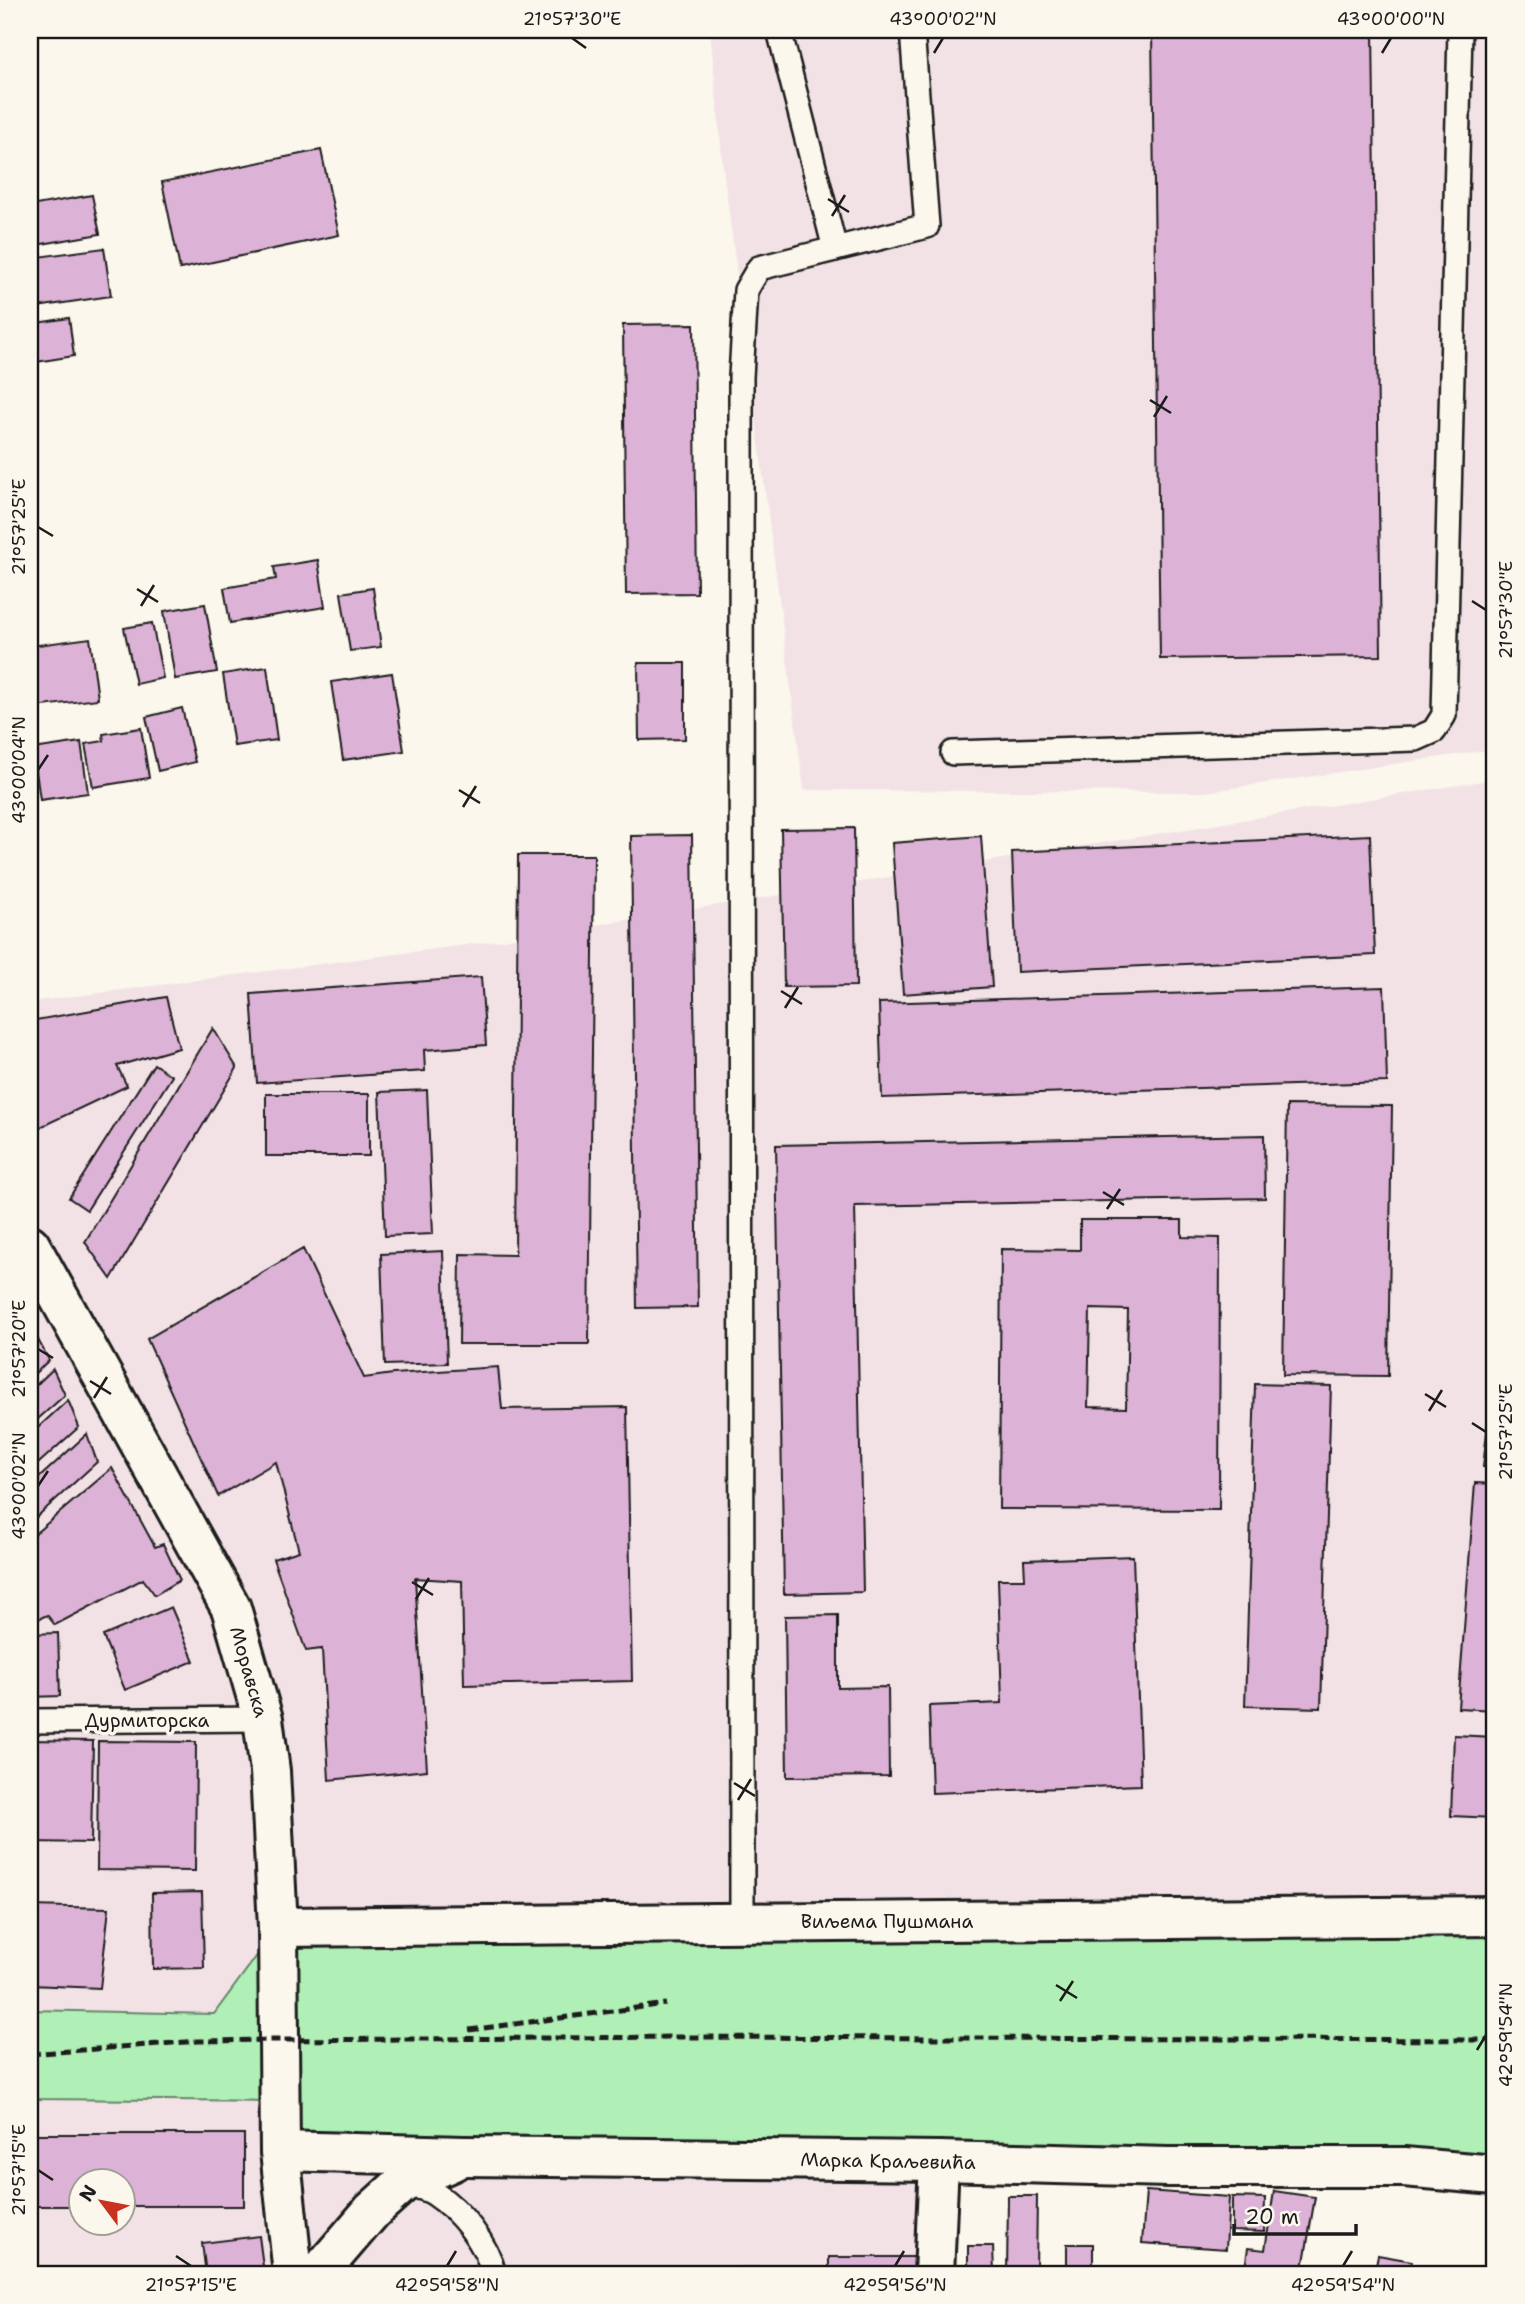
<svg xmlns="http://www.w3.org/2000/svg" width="1525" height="2304" font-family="'Shantell Sans',sans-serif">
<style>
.built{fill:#f2e2e6;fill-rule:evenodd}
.green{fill:#b0efb6;stroke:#668669;stroke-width:2}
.building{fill:#ddb2d7;stroke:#1c1c1c;stroke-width:2;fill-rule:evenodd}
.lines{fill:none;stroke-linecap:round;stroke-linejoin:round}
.service-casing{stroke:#1c1c1c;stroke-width:28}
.minor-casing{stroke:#1c1c1c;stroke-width:44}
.service{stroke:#fbf7ec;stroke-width:23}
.minor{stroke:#fbf7ec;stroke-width:38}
.rail{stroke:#1c1c1c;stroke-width:5;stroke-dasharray:10 5;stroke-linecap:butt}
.ticks{fill:none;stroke:#1c1c1c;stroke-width:2.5}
.labels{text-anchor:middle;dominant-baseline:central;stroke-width:7;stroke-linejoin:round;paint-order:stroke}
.street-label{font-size:19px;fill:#1c1c1c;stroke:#fbf7ec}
.neatline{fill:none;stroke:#1c1c1c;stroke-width:2.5}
.ticks-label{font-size:18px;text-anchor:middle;fill:#1c1c1c}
</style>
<rect width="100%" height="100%" fill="#fbf7ec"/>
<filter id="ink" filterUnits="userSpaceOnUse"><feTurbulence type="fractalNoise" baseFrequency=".0143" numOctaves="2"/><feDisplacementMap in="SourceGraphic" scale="14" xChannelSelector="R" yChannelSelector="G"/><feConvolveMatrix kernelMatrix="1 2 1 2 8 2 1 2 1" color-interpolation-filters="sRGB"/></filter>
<g filter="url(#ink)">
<g class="built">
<path d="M 710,30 L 1495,30 L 1495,749 L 1206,792 L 804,790 L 723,167 Z"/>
<path d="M 1495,779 L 1495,1916 L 278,1927 L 214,2014 L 30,2010 L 30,1002 L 503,940 Z"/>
<path d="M 30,2099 L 286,2101 L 939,2161 L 935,2274 L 30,2274 ZM 80,2182 L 122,2182 L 122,2224 L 80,2224 Z"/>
</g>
<path class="green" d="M 1495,1916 L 1495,2169 L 287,2144 L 286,2101 L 30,2099 L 30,2010 L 214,2014 L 278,1927 Z"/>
<g class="building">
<path d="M 1152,30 L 1373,30 L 1381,656 L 1160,659 Z"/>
<path d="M 321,150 L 339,235 L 180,269 L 162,182 Z"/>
<path d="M 92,195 L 100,234 L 30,246 L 30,206 Z"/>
<path d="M 104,248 L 111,296 L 30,308 L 30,258 Z"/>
<path d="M 69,318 L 74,356 L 30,363 L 30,324 Z"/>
<path d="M 694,324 L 697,593 L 626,594 L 623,325 Z"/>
<path d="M 318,560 L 325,607 L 230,623 L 224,588 L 276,579 L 274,567 Z"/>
<path d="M 373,588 L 381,647 L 350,651 L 341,593 Z"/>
<path d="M 205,604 L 217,672 L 175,679 L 164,611 Z"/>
<path d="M 152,623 L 163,678 L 136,684 L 124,628 Z"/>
<path d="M 90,638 L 98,699 L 36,707 L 30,646 Z"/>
<path d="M 638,663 L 685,663 L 685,739 L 639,740 Z"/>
<path d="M 267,667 L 277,740 L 234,746 L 223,674 Z"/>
<path d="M 392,673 L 404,751 L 343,760 L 331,682 Z"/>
<path d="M 182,708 L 195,762 L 158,771 L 146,717 Z"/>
<path d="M 141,728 L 149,778 L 93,787 L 85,744 L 104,741 L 103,734 Z"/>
<path d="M 81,742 L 88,793 L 40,800 L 33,749 Z"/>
<path d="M 854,828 L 856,986 L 784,987 L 781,829 Z"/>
<path d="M 692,835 L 698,1307 L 637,1308 L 631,836 Z"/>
<path d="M 1370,835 L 1375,955 L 1017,972 L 1012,852 Z"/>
<path d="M 981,836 L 992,987 L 903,994 L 892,843 Z"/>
<path d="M 518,855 L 594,855 L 589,1344 L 459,1344 L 460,1254 L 515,1255 Z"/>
<path d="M 481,977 L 486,1045 L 424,1050 L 425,1071 L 257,1083 L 251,994 Z"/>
<path d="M 1384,987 L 1387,1082 L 882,1098 L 879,1003 Z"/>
<path d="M 166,997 L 179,1048 L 117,1066 L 127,1086 L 30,1132 L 30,1021 Z"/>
<path d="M 213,1028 L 237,1068 L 111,1279 L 85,1242 Z"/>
<path d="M 154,1064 L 172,1076 L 87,1210 L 69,1198 Z"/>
<path d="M 427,1090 L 433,1234 L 385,1236 L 379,1092 Z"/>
<rect x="266" y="1094" width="103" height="62"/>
<path d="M 1287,1105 L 1392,1106 L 1388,1376 L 1283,1375 Z"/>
<path d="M 1264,1135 L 1265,1198 L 855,1206 L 863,1592 L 784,1594 L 776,1145 Z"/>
<path d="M 1080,1220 L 1182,1220 L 1182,1237 L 1220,1238 L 1219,1510 L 999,1509 L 1001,1249 L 1080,1250 ZM 1090,1309 L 1128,1310 L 1126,1408 L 1088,1407 Z"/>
<path d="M 303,1249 L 364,1378 L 393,1374 L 498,1367 L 502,1409 L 627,1407 L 632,1681 L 464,1685 L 462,1581 L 415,1578 L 427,1770 L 329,1780 L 322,1649 L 306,1651 L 273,1559 L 299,1551 L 276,1462 L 218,1496 L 147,1339 Z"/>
<path d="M 443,1251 L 447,1363 L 385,1365 L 381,1254 Z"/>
<path d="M 30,1325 L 49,1360 L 30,1378 Z"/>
<path d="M 1495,1362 L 1495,1469 L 1483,1467 Z"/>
<path d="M 53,1369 L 65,1395 L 30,1426 L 30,1391 Z"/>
<path d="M 1255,1384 L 1331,1386 L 1321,1708 L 1245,1706 Z"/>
<path d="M 68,1400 L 79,1427 L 30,1471 L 30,1435 Z"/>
<path d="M 87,1434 L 97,1462 L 30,1523 L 30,1486 Z"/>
<path d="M 112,1468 L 155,1547 L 163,1544 L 180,1580 L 155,1595 L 143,1579 L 55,1625 L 47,1615 L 30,1623 L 30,1538 Z"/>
<path d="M 1475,1483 L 1495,1484 L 1495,1710 L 1458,1708 Z"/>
<path d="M 1133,1556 L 1141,1785 L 932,1793 L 929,1706 L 1002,1703 L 998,1579 L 1025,1579 L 1024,1560 Z"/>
<path d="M 171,1607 L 194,1661 L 125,1690 L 103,1636 Z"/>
<path d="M 838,1615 L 838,1688 L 888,1687 L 889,1776 L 787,1777 L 785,1616 Z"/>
<path d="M 58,1633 L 60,1696 L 30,1697 L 30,1634 Z"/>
<path d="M 1454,1735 L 1495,1737 L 1495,1818 L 1451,1816 Z"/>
<path d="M 30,1740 L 93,1741 L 91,1843 L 30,1842 Z"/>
<path d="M 98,1741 L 196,1742 L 195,1871 L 97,1870 Z"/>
<path d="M 202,1892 L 204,1968 L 153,1969 L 152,1893 Z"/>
<path d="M 30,1906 L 109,1908 L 100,1988 L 30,1985 Z"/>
<path d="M 30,2134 L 244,2134 L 244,2206 L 122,2206 L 122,2182 L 80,2182 L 80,2206 L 30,2206 Z"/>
<path d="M 1146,2191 L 1229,2197 L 1226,2249 L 1142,2243 Z"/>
<path d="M 1274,2191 L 1315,2197 L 1302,2274 L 1244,2274 L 1248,2248 L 1265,2250 Z"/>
<path d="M 1008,2196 L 1037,2196 L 1036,2274 L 1007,2274 Z"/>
<path d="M 1232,2197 L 1265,2198 L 1264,2232 L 1232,2231 Z"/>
<path d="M 259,2236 L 264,2274 L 206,2274 L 202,2243 Z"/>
<rect x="1067" y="2244" width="26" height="30"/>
<path d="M 968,2246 L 993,2246 L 994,2274 L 968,2274 Z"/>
<path d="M 1378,2255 L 1412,2261 L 1410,2274 L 1374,2274 Z"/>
<rect x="829" y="2257" width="90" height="17"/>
<path d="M 808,2267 L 808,2274 L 574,2274 L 574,2270 Z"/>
</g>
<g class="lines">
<defs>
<g id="service">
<path d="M 779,30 L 835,249"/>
<path d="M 953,753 L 1416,739 L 1434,731 L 1444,715 L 1460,30"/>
<path d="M 30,1721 L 263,1719"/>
<path d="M 742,1922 L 741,377 L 746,290 L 759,268 L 927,226 L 912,30"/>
<path d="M 403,2183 C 413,2186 427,2188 435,2194 C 461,2211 487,2244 494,2274"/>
</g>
<g id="minor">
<path d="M 30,1245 L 231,1608 L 263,1719 L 270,1771 L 278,1927 L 280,2151 L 293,2274"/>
<path d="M 278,1927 L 1495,1916"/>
<path d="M 280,2151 L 464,2156 L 939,2161 L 1168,2167 L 1404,2167 L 1495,2175"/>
<path d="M 318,2274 L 372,2211 L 403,2183 L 453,2161"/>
<path d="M 934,2274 L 939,2161"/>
</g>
</defs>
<use href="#service" class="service-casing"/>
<use href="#minor" class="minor-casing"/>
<use href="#service" class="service"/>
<use href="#minor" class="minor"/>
<g class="rail">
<path d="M 469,2030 L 666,2004"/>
<path d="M 30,2054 L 199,2041 L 279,2040 L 683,2037 L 1495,2040"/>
</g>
</g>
</g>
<path class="ticks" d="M 572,38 L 586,48M 934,53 L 943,38M 1382,53 L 1391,38M 828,199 L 849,212M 832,216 L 845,195M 1150,400 L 1171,413M 1154,417 L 1167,396M 38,527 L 53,536M 137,589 L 158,602M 1472,601 L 1486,610M 141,606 L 154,585M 38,770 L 48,755M 459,790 L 480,803M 463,807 L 476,786M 781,991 L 802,1004M 785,1008 L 798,987M 1103,1192 L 1124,1205M 1107,1209 L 1120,1189M 38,1349 L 53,1358M 90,1381 L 111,1394M 1425,1394 L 1446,1407M 94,1398 L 107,1377M 1429,1411 L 1442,1390M 1472,1423 L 1486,1432M 38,1486 L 48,1471M 412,1582 L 433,1595M 416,1599 L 429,1578M 734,1783 L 755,1796M 738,1800 L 751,1779M 1056,1985 L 1077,1998M 1060,2001 L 1073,1981M 1477,2050 L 1486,2035M 38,2170 L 53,2180M 176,2256 L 191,2266M 447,2266 L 456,2251M 895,2266 L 904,2251M 1343,2266 L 1352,2251"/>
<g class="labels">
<g class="street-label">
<text transform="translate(249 1672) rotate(74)">Моравска</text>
<text x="147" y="1720">Дурмиторска</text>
<text x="887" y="1921">Виљема Пушмана</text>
<text transform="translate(888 2161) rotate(1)">Марка Краљевића</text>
</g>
</g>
<rect width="1525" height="2304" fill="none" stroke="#fbf7ec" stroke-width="77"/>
<g transform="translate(102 2202) rotate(302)"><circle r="33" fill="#fbf7ec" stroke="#a29f99" stroke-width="2"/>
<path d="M0-5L12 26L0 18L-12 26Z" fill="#c8321e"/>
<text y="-10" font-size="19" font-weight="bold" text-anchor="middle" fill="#1c1c1c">N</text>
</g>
<path d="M1234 2224v10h122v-10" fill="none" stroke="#1c1c1c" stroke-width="3.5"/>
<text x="1245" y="2224" font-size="21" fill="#1c1c1c" stroke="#fbf7ec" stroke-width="5" paint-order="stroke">20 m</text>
<rect x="38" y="38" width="1448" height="2228" class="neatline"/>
<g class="ticks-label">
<text x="572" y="25">21°57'30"E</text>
<text x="943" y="25">43°00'02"N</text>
<text x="1391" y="25">43°00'00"N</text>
<text transform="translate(19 527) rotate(-90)" y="6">21°57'25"E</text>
<text transform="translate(1506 610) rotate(-90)" y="6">21°57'30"E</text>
<text transform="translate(19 770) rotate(-90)" y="6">43°00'04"N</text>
<text transform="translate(19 1349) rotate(-90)" y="6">21°57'20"E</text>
<text transform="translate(1506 1432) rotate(-90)" y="6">21°57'25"E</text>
<text transform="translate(19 1486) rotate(-90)" y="6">43°00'02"N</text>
<text transform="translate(1506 2035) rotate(-90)" y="6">42°59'54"N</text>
<text transform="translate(19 2170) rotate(-90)" y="6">21°57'15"E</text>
<text x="191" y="2291">21°57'15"E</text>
<text x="447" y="2291">42°59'58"N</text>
<text x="895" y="2291">42°59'56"N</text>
<text x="1343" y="2291">42°59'54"N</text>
</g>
</svg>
